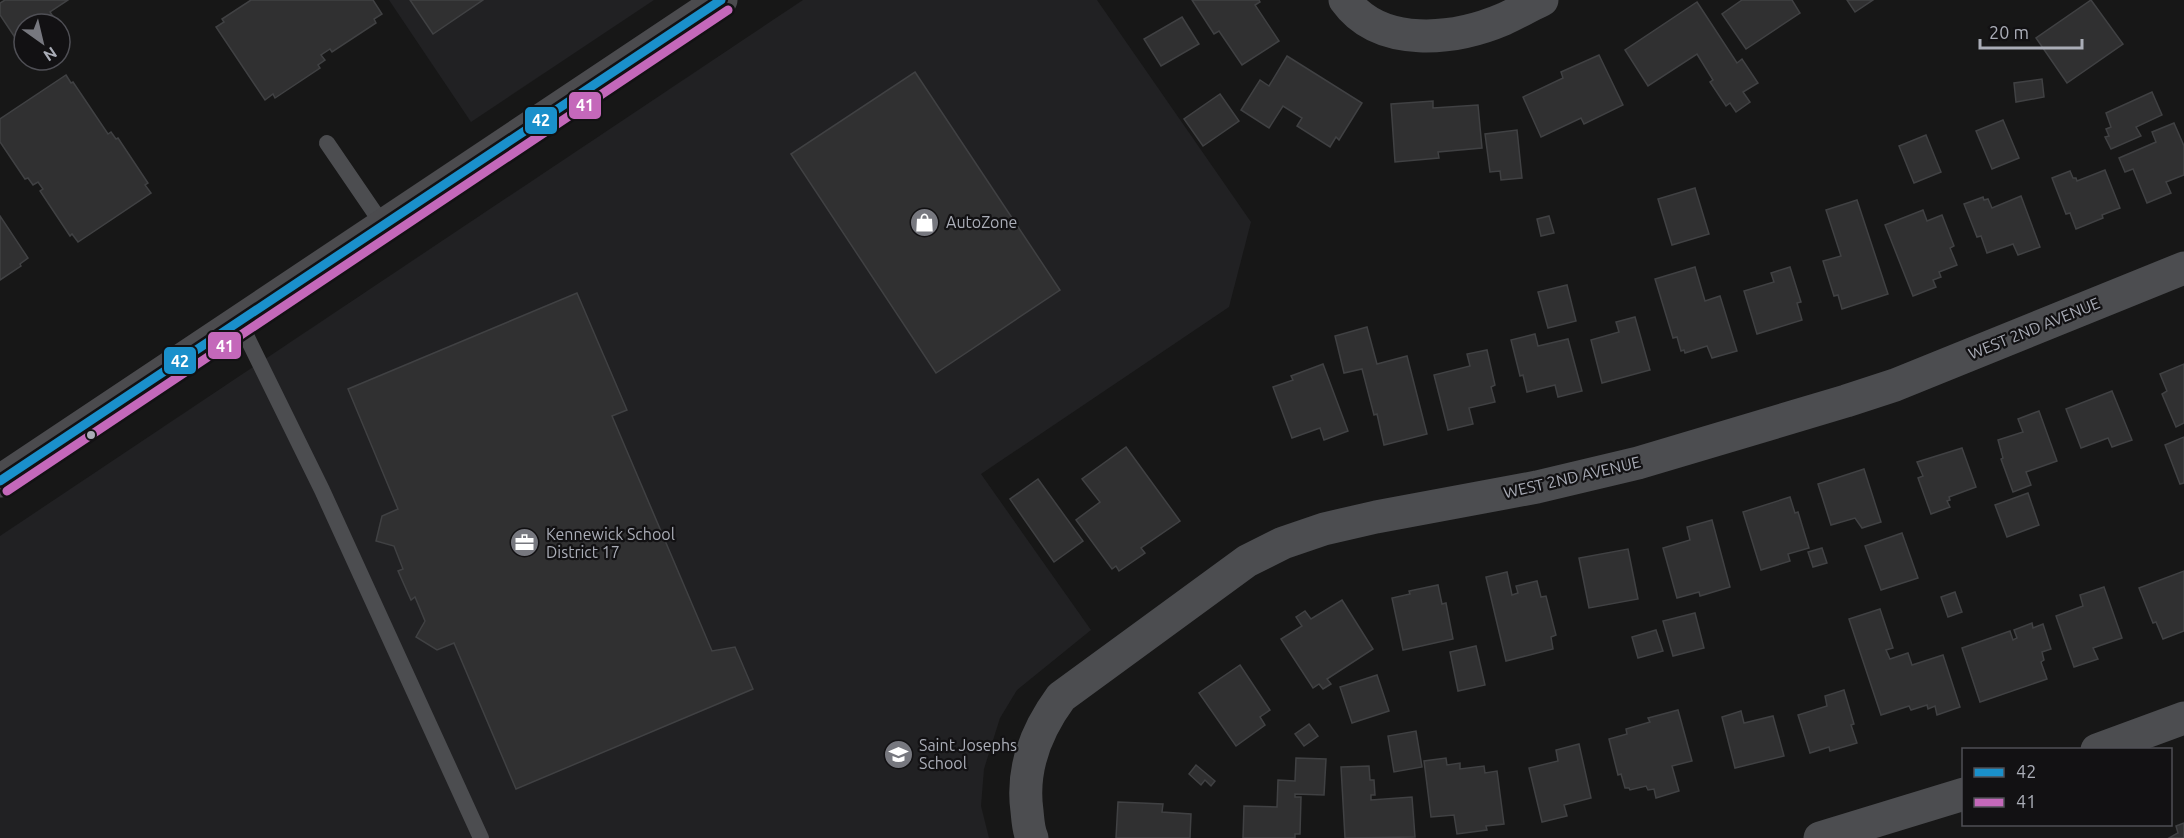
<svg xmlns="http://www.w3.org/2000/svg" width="2184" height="838" font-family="Ubuntu,sans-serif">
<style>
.built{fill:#212123}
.building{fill:#303031;stroke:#404143;stroke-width:1.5}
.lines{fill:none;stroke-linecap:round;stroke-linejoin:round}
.service{stroke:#4c4d50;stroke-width:16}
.minor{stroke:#4c4d50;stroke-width:33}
.secondary{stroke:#4b4b4e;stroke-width:33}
.bus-1-casing{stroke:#121113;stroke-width:14}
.bus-2-casing{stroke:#121113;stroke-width:14}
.bus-1{stroke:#1a90cb;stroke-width:9}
.bus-2{stroke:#c468ba;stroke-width:9}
.bus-dot{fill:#aaadb7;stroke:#121113;stroke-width:2}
.labels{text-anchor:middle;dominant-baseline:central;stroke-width:4.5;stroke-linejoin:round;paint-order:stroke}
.poi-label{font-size:16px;fill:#aaadb7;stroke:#121113;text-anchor:start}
.street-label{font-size:16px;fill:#aaadb7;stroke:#121113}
.line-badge{stroke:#121113;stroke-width:2}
.badge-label{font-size:16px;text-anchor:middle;font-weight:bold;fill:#fff}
</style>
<rect width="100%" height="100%" fill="#171717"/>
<g class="built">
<path d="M 389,0 L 654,0 L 471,122 Z"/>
<path d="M 803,0 L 1097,0 L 1251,222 L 1229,307 L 981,474 L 1091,630 L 1017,690 L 1000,718 L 984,769 L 981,806 L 989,838 L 0,838 L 0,536 Z"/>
</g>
<g class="building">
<path d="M 5,0 L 68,0 L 50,12 L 58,24 L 24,24 L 24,51 L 0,15 L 0,3 Z"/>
<path d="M 251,0 L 373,0 L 382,14 L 374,19 L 376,23 L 332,52 L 330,49 L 321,55 L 325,60 L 318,65 L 320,68 L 275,98 L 273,94 L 265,100 L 216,27 L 224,22 L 222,19 Z"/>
<path d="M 410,0 L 483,0 L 433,34 Z"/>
<path d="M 1192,0 L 1259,0 L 1260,2 L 1255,5 L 1279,41 L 1242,65 L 1219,31 L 1214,34 Z"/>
<path d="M 1742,0 L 1792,0 L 1800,13 L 1746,49 L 1722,14 Z"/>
<path d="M 1847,0 L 1873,0 L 1855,12 Z"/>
<path d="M 2091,0 L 2123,44 L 2067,83 L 2036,38 Z"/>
<path d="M 1697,2 L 1737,63 L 1742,59 L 1758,83 L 1743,92 L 1750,102 L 1736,112 L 1730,103 L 1726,106 L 1710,82 L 1713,80 L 1697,54 L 1648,86 L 1625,50 Z"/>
<path d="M 1182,17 L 1199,44 L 1161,66 L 1144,39 Z"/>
<path d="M 1599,55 L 1623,105 L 1584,124 L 1581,118 L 1541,137 L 1523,97 L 1563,78 L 1561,72 Z"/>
<path d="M 1287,56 L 1362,103 L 1339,140 L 1336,137 L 1330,147 L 1297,126 L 1302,118 L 1283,106 L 1269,128 L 1241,110 L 1260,80 L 1269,86 Z"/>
<path d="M 915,72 L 1060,290 L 936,373 L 791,154 Z"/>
<path d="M 66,75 L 71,83 L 73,82 L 108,134 L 111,132 L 116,139 L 118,138 L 148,183 L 145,185 L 151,193 L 78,242 L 72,234 L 70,236 L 40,191 L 43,189 L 38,182 L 33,185 L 28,178 L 25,179 L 0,142 L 0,119 Z"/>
<path d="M 2042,79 L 2044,97 L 2016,102 L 2014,83 Z"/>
<path d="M 2152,92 L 2162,115 L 2136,127 L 2141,136 L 2111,149 L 2105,137 L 2109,136 L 2106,129 L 2111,127 L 2106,113 Z"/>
<path d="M 1220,94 L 1239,121 L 1203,146 L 1184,119 Z"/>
<path d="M 1433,101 L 1433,108 L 1478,105 L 1482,148 L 1438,152 L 1439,158 L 1395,162 L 1391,104 Z"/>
<path d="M 2003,120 L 2019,158 L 1992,169 L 1976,131 Z"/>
<path d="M 2174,123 L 2184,146 L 2184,175 L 2166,182 L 2171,193 L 2147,203 L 2133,169 L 2125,172 L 2119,158 L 2156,142 L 2152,132 Z"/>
<path d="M 1517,130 L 1522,178 L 1501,180 L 1500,171 L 1490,172 L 1485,134 Z"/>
<path d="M 1926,135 L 1941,172 L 1914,183 L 1899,146 Z"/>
<path d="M 2105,170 L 2120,208 L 2102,215 L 2103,218 L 2076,229 L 2070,213 L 2066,214 L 2052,178 L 2070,171 L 2073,178 L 2076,178 L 2077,181 Z"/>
<path d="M 1695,188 L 1709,234 L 1672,245 L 1658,199 Z"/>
<path d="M 2021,196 L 2040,247 L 2018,255 L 2013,244 L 1987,253 L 1981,236 L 1977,237 L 1964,204 L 1983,197 L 1984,200 L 1988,199 L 1992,208 Z"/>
<path d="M 1857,200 L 1888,294 L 1842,309 L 1838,295 L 1834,296 L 1823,261 L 1841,256 L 1826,210 Z"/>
<path d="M 1923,210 L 1927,221 L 1942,215 L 1954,246 L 1950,248 L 1957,265 L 1939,272 L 1941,277 L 1933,280 L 1936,287 L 1913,296 L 1885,225 Z"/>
<path d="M 0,216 L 28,258 L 20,264 L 21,266 L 0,280 Z"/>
<path d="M 1549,216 L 1554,233 L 1541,236 L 1537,219 Z"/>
<path d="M 1695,267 L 1705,301 L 1720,296 L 1737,351 L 1712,358 L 1707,346 L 1685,353 L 1684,350 L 1681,351 L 1677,337 L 1673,338 L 1655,279 Z"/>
<path d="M 1790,267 L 1801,302 L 1797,303 L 1802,320 L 1757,334 L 1744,291 L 1774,282 L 1771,273 Z"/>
<path d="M 1567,285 L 1576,321 L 1548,328 L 1538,292 Z"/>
<path d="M 577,293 L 627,410 L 612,416 L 712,651 L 735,647 L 753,689 L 516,789 L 454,643 L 437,650 L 416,637 L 425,621 L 415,597 L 411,600 L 398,571 L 403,569 L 394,546 L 376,541 L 382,516 L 398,509 L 348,389 Z"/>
<path d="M 1635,317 L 1650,370 L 1602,383 L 1591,340 L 1619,332 L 1616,322 Z"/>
<path d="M 1367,327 L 1377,364 L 1407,356 L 1427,434 L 1384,445 L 1377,414 L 1374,415 L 1362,369 L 1344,373 L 1335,336 Z"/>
<path d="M 1535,334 L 1538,346 L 1568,339 L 1582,391 L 1558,397 L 1555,385 L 1527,392 L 1523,375 L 1520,376 L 1511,340 Z"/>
<path d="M 1487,350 L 1495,385 L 1491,387 L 1495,402 L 1469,408 L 1473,424 L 1448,430 L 1434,375 L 1470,366 L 1467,354 Z"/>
<path d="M 1323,364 L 1348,431 L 1324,440 L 1320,428 L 1292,438 L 1273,387 L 1293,380 L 1291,376 Z"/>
<path d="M 2184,364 L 2184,423 L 2176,427 L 2162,394 L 2167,391 L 2160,374 Z"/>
<path d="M 2112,391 L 2132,440 L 2112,447 L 2108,438 L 2081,448 L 2066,409 Z"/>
<path d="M 2039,411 L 2057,461 L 2026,472 L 2031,485 L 2013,492 L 2001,459 L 2003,458 L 1998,440 L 2023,432 L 2018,419 Z"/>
<path d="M 2184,437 L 2184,483 L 2180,484 L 2165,445 Z"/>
<path d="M 1126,447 L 1180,521 L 1141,548 L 1145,553 L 1119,571 L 1116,566 L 1112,569 L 1076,520 L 1100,502 L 1082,479 Z"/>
<path d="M 1962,448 L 1976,487 L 1949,497 L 1950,500 L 1947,501 L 1950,507 L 1931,514 L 1918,478 L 1923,476 L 1917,462 Z"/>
<path d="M 1864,469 L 1881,522 L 1862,528 L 1855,518 L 1831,525 L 1818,484 Z"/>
<path d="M 1038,479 L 1083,541 L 1054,562 L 1010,499 Z"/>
<path d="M 2028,493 L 2039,525 L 2007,537 L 1995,505 Z"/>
<path d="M 1790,497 L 1795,513 L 1798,512 L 1809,548 L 1788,554 L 1790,561 L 1761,570 L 1743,512 Z"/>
<path d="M 1712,520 L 1730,587 L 1700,596 L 1699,592 L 1677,598 L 1663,548 L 1690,540 L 1687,527 Z"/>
<path d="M 1902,533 L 1918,578 L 1881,590 L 1865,546 Z"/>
<path d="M 1822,548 L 1827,563 L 1813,567 L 1808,552 Z"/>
<path d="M 1628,549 L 1638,599 L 1589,608 L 1579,558 Z"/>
<path d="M 2184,571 L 2184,631 L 2163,639 L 2156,622 L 2153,623 L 2139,588 Z"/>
<path d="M 1507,572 L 1512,595 L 1518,593 L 1516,586 L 1537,581 L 1541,597 L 1546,596 L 1556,635 L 1551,637 L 1553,649 L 1506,661 L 1486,577 Z"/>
<path d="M 1438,585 L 1442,604 L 1446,603 L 1453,639 L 1403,650 L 1392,598 L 1410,594 L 1409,591 Z"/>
<path d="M 2104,587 L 2122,638 L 2093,648 L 2098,659 L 2074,667 L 2056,616 L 2083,606 L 2080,595 Z"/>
<path d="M 1955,592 L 1962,612 L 1948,617 L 1941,597 Z"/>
<path d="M 1342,600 L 1373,649 L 1327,679 L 1331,684 L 1323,689 L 1319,684 L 1313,688 L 1281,639 L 1302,626 L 1296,617 L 1305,611 L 1311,619 Z"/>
<path d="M 1880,609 L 1893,648 L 1886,650 L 1890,659 L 1908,653 L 1912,665 L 1943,655 L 1960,707 L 1937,715 L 1935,706 L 1928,709 L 1927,705 L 1911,710 L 1909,706 L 1881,715 L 1849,619 Z"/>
<path d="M 1695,613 L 1704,648 L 1673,656 L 1663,621 Z"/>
<path d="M 2032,623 L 2033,628 L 2043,624 L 2051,649 L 2042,652 L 2044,660 L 2041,662 L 2047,679 L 1980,702 L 1962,648 L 2010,631 L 2013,640 L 2017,638 L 2014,630 Z"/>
<path d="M 1656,630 L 1663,651 L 1638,658 L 1632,637 Z"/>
<path d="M 1476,646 L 1485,685 L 1458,691 L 1450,652 Z"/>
<path d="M 1240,665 L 1270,710 L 1260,717 L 1265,725 L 1236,746 L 1199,693 Z"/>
<path d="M 1377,675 L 1389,711 L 1352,723 L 1340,687 Z"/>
<path d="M 1844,690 L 1854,724 L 1851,725 L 1857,743 L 1830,751 L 1829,747 L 1810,753 L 1798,715 L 1827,706 L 1825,696 Z"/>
<path d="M 1678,710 L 1692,761 L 1672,766 L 1679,791 L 1656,798 L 1654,789 L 1648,790 L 1646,786 L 1630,790 L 1629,788 L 1625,788 L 1621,774 L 1618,775 L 1609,739 L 1627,734 L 1626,729 L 1650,722 L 1648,718 Z"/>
<path d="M 1741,711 L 1744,723 L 1773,716 L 1784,756 L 1735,768 L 1722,717 Z"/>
<path d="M 1309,724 L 1318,736 L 1304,746 L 1295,734 Z"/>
<path d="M 1416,731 L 1422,767 L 1394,772 L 1388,736 Z"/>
<path d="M 1579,744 L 1591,798 L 1564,805 L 1567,816 L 1542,822 L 1529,768 L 1558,761 L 1556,750 Z"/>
<path d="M 1296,758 L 1326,759 L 1324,795 L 1295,794 L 1295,797 L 1301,797 L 1300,834 L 1295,834 L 1295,838 L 1243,838 L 1244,806 L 1277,807 L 1278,780 L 1295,781 Z"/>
<path d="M 1446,758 L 1447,765 L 1460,763 L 1460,769 L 1484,766 L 1485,773 L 1497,771 L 1504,824 L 1486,826 L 1487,830 L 1457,834 L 1454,815 L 1431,817 L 1424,761 Z"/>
<path d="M 1196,765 L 1215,781 L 1211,786 L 1205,780 L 1201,785 L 1189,774 Z"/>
<path d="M 1369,766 L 1370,780 L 1374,780 L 1375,795 L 1371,795 L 1371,800 L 1412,797 L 1415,837 L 1345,838 L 1341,767 Z"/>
<path d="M 1118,802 L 1163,804 L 1162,812 L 1191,814 L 1190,838 L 1116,838 Z"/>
<path d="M 2184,823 L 2184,838 L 2169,838 L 2178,833 L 2176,826 Z"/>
</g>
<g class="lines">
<g class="service">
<path d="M 327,143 L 383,225"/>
<path d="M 239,321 L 322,490 L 481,838"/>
</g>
<g class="minor">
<path d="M 1345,0 C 1380,49 1455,40 1504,19 C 1517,13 1529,6 1542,0"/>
<path d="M 2097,750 L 2184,718"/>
<path d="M 1032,838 C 1028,829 1028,820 1027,811 C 1021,768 1036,731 1061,697 L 1247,561 L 1283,543 L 1324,529 L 1376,517 L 1537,487 L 1638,463 L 1846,401 L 1895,385 L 2184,268"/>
<path d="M 1820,838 L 1964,794"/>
</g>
<path class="secondary" d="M 0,481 L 721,0"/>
<defs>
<path id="bus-1" d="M 0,481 L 721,0"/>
<path id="bus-2" d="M 7,491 L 728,10"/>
</defs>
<use href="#bus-1" class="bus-1-casing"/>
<use href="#bus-2" class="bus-2-casing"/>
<use href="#bus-1" class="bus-1"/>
<use href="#bus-2" class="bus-2"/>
</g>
<defs>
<symbol id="shop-disc" viewBox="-11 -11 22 22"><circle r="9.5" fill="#77787f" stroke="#121113"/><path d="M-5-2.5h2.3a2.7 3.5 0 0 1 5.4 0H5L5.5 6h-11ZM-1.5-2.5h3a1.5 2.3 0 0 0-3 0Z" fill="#fff"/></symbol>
<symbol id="office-disc" viewBox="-11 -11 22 22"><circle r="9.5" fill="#77787f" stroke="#121113"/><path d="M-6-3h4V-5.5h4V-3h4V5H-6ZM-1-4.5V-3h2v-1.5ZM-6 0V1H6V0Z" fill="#fff"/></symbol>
<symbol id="school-disc" viewBox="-11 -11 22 22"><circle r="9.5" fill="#77787f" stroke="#121113"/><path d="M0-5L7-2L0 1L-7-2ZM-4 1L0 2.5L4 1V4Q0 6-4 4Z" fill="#fff"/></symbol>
</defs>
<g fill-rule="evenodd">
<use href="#shop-disc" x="908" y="206" width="33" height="33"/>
<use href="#office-disc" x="508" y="526" width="33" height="33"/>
<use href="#school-disc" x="882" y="738" width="33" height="33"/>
</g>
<circle class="bus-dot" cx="91" cy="435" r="5"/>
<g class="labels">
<g class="poi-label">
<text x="946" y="222">AutoZone</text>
<text x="546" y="534">Kennewick School<tspan x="546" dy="18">District 17</tspan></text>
<text x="919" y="745">Saint Josephs<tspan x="919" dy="18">School</tspan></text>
</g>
<g class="street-label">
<text transform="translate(2034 328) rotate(-22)">WEST 2ND AVENUE</text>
<text transform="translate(1572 477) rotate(-13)">WEST 2ND AVENUE</text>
</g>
</g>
<g class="line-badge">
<rect x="568" y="91" width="34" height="29" rx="6" fill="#c468ba"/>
<rect x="524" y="106" width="34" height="29" rx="6" fill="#1a90cb"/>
<rect x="207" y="331" width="35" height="29" rx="6" fill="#c468ba"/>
<rect x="163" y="346" width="34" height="29" rx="6" fill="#1a90cb"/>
</g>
<g class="badge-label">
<text x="585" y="111">41</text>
<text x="541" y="126">42</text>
<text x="225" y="352">41</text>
<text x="180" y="367">42</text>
</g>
<rect x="1962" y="748" width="210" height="78" fill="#121113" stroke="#4f4f55" stroke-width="1.5"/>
<rect x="1974" y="768" width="30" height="9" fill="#1a90cb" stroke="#4f4f55" stroke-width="1.5"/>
<text x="2016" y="778" font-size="18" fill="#aaadb7">42</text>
<rect x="1974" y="798" width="30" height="9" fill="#c468ba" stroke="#4f4f55" stroke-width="1.5"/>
<text x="2016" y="808" font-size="18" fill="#aaadb7">41</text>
<g transform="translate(42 42) rotate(146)"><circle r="28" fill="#121113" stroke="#4f4f55" stroke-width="1.5"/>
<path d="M0-4.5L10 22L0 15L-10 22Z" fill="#77787f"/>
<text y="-9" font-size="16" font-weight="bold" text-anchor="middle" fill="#aaadb7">N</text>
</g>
<path d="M1980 39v9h102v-9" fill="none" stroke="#aaadb7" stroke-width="3"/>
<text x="1989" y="39" font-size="18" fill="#aaadb7" stroke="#121113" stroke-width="4.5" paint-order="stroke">20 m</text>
</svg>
